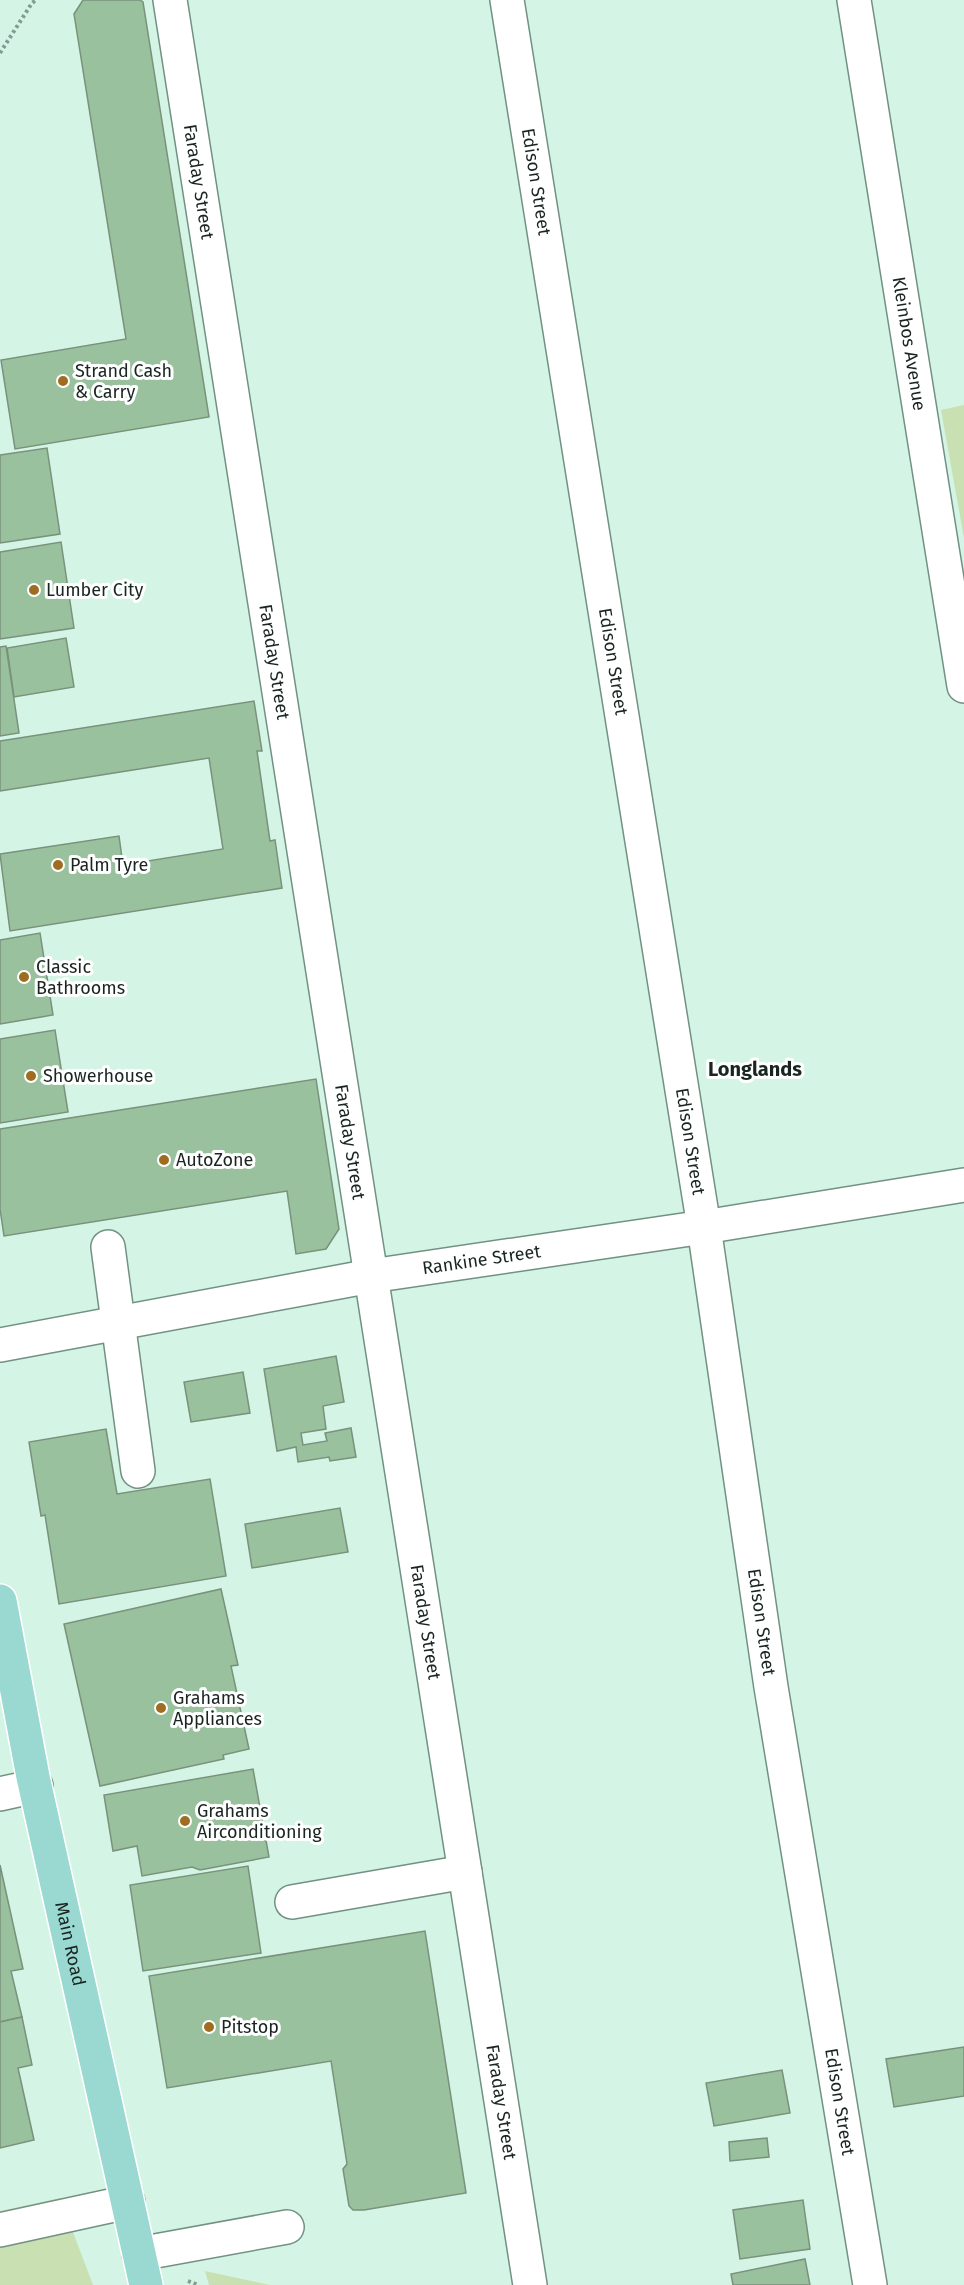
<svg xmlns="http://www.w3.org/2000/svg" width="964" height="2285" font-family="'Fira Sans',sans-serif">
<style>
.green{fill:#c9e0b2}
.building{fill:#99c19d;stroke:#7a917c;stroke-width:1.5}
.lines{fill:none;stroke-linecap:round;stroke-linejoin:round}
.minor-casing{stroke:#729183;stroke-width:36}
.major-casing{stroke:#fff;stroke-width:36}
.path{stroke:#839b91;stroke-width:4;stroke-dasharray:3 3;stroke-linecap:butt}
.minor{stroke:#fff;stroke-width:33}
.major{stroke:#9ad9d1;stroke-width:33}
.poi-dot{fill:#9f6d22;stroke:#fff;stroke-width:2}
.labels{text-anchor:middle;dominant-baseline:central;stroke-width:6;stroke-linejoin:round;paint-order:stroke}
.street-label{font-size:18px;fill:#192520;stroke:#fff}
.poi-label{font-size:18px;fill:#192520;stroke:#fff;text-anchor:start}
.neighbourhood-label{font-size:20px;font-weight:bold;fill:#192520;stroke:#fff}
</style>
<rect width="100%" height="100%" fill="#d4f5e6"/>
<g class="green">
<path d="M 964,405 L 964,538 L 941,410 Z"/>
<path d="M 60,2198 L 93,2285 L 0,2285 L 0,2211 Z"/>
<path d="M 205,2271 L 270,2285 L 209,2285 Z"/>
</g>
<g class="building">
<path d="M 83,0 L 140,0 L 143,2 L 209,417 L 15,449 L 1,360 L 126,339 L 74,14 Z"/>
<path d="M 47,448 L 60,534 L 0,543 L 0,455 Z"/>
<path d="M 61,542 L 74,628 L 0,639 L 0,552 Z"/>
<path d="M 66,638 L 74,687 L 14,697 L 7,648 Z"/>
<path d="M 6,646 L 19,733 L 0,736 L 0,647 Z"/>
<path d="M 254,701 L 262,751 L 257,751 L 270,841 L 275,840 L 282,888 L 10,931 L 0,854 L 119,836 L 123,865 L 223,849 L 209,758 L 0,791 L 0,741 Z"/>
<path d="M 40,933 L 53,1015 L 0,1024 L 0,940 Z"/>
<path d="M 55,1030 L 68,1112 L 0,1123 L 0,1039 Z"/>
<path d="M 316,1079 L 339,1229 L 326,1249 L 296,1254 L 287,1191 L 4,1236 L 0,1209 L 0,1129 Z"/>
<path d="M 336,1356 L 344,1402 L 323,1406 L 326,1429 L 301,1433 L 303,1445 L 327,1441 L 325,1433 L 351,1428 L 356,1457 L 330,1461 L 329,1457 L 298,1462 L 296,1447 L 277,1451 L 264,1369 Z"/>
<path d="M 243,1372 L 250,1413 L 191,1422 L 184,1382 Z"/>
<path d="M 106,1429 L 117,1494 L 210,1479 L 226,1576 L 59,1604 L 45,1515 L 41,1516 L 29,1442 Z"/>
<path d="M 340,1508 L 348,1552 L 252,1568 L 245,1524 Z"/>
<path d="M 221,1589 L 238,1665 L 231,1666 L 249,1749 L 223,1755 L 224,1759 L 100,1786 L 64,1624 Z"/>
<path d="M 253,1769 L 269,1857 L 200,1870 L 192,1867 L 142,1876 L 137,1846 L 113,1851 L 104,1795 Z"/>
<path d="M 0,1865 L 23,1969 L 11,1971 L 22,2017 L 0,2022 Z"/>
<path d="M 248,1866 L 261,1953 L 143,1971 L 130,1885 Z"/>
<path d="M 425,1931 L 466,2193 L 364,2210 L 353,2210 L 349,2206 L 343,2169 L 347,2164 L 331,2061 L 167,2088 L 149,1976 Z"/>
<path d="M 22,2017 L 32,2065 L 18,2068 L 34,2140 L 0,2148 L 0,2022 Z"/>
<path d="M 964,2047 L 964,2096 L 894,2107 L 886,2059 Z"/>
<path d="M 782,2070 L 790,2113 L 714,2126 L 706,2083 Z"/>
<path d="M 767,2138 L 769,2157 L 730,2161 L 729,2142 Z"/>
<path d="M 803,2200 L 810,2249 L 740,2259 L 733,2210 Z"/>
<path d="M 805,2259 L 810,2285 L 733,2285 L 731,2274 Z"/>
</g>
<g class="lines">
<defs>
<g id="minor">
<path id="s1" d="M 170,0 L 530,2285"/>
<path id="s2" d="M 507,0 L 704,1227 L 771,1687 L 870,2285"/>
<path id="s3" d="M 854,0 L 964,686"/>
<path d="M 108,1247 L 138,1471"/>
<path id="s4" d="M 0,1345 L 371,1276 L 704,1227 L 964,1185"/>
<path d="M 0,1794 L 36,1786"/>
<path d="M 292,1902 L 465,1872"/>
<path d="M 0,2230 L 128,2202"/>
<path d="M 139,2254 L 287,2227"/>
</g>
<g id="major">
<path id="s5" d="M 0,1601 L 33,1777 L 146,2285"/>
</g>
</defs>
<use href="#minor" class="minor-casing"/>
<use href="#major" class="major-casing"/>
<g class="path">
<path d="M 0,53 L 32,3 L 36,0"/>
<path d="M 188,2281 L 198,2285"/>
</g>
<use href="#minor" class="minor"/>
<use href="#major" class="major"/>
</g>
<g class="poi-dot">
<circle cx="63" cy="381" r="6"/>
<circle cx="34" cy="590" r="6"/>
<circle cx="58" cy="865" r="6"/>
<circle cx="24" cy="977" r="6"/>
<circle cx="31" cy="1076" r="6"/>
<circle cx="164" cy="1160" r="6"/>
<circle cx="161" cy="1708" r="6"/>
<circle cx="185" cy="1821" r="6"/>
<circle cx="209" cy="2027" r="6"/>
</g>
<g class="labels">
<g class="street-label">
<text stroke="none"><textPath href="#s1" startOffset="184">Faraday Street</textPath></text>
<text stroke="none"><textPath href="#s2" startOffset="184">Edison Street</textPath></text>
<text stroke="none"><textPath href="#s3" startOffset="348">Kleinbos Avenue</textPath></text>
<text stroke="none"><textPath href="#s1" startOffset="670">Faraday Street</textPath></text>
<text stroke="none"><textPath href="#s2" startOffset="670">Edison Street</textPath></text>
<text stroke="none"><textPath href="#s1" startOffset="1156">Faraday Street</textPath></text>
<text stroke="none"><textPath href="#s2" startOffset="1156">Edison Street</textPath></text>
<text stroke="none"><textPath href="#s4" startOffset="489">Rankine Street</textPath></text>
<text stroke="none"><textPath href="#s1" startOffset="1642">Faraday Street</textPath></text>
<text stroke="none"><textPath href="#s2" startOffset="1642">Edison Street</textPath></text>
<text stroke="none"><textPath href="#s5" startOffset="350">Main Road</textPath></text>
<text stroke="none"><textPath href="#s1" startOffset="2128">Faraday Street</textPath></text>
<text stroke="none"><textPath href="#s2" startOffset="2128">Edison Street</textPath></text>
</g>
<g class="poi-label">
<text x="75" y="371">Strand Cash<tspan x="75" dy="21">&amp; Carry</tspan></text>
<text x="46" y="590">Lumber City</text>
<text x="70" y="865">Palm Tyre</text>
<text x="36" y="967">Classic<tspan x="36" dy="21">Bathrooms</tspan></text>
<text x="43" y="1076">Showerhouse</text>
<text x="176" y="1160">AutoZone</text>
<text x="173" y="1698">Grahams<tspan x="173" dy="21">Appliances</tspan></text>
<text x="197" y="1811">Grahams<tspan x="197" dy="21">Airconditioning</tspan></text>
<text x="221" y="2027">Pitstop</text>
</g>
<g class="neighbourhood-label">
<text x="755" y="1069">Longlands</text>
</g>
</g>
</svg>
